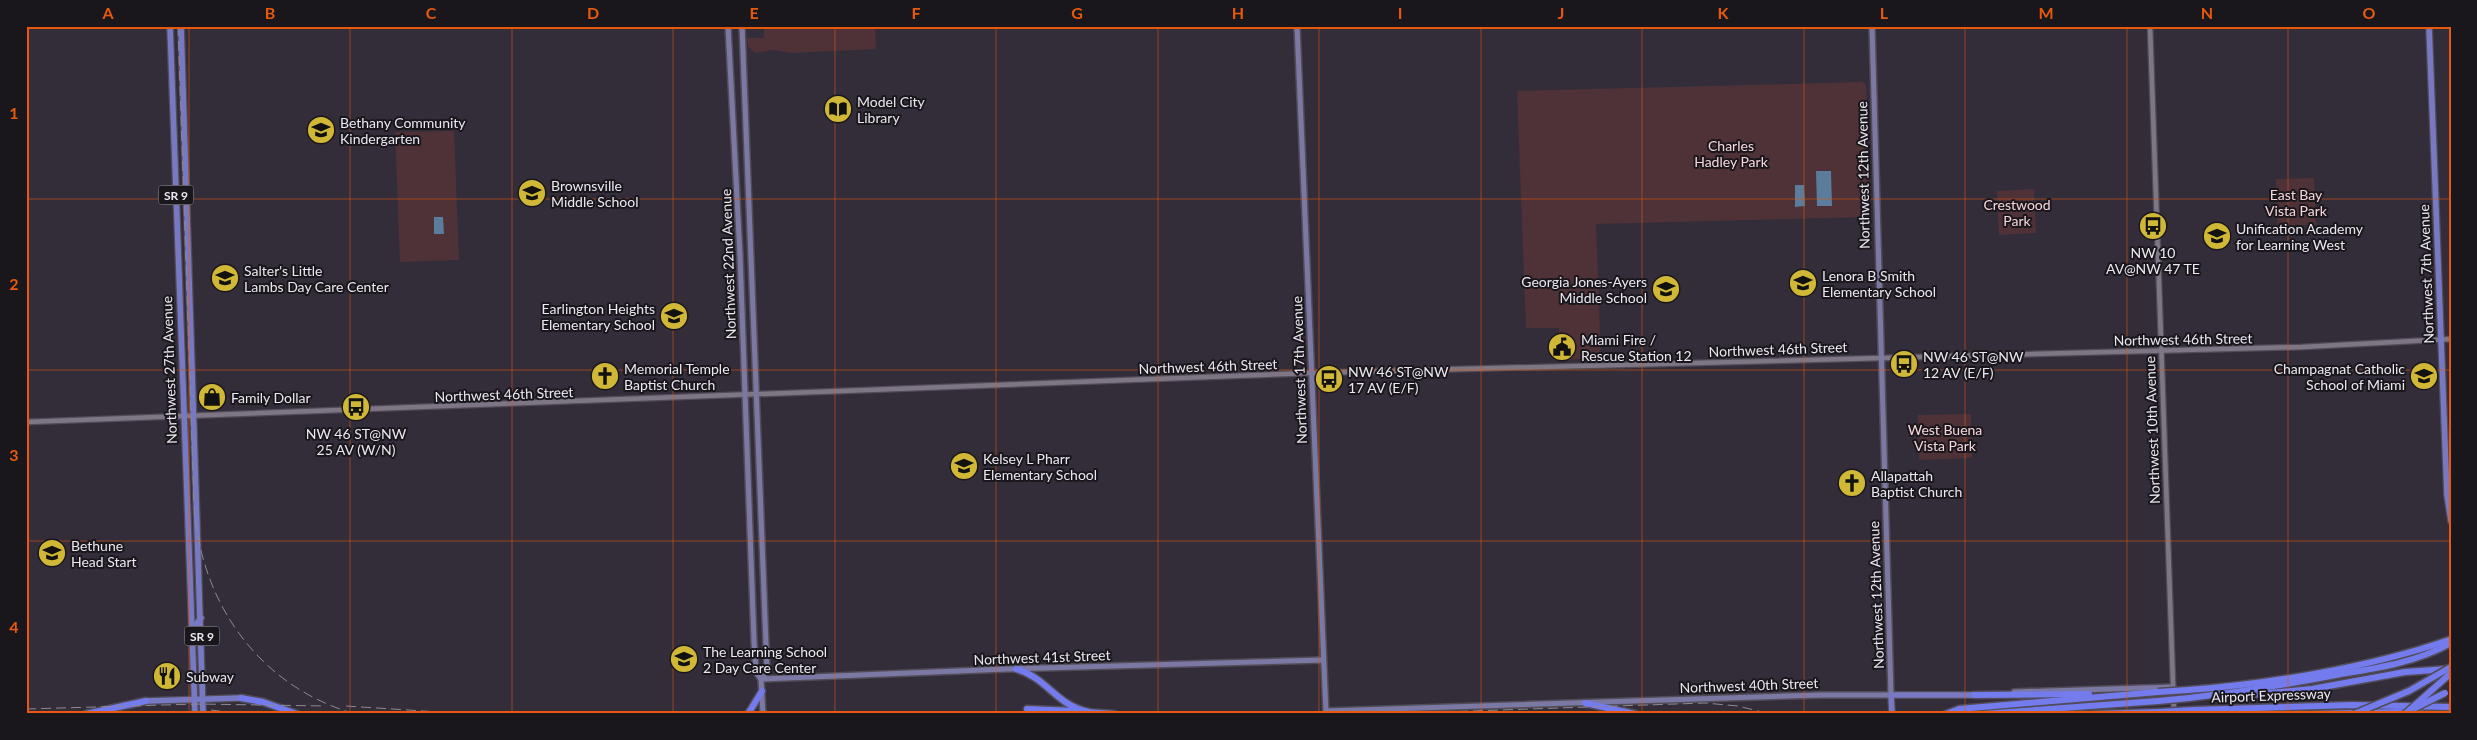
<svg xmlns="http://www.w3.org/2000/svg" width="2477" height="740" font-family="Lato,sans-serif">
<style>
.green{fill:#4e3237}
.water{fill:#5b7c9b}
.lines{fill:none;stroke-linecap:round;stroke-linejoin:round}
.tertiary-casing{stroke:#514c57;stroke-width:7}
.secondary-casing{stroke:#514c57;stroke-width:8}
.primary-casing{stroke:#514c57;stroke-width:8}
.motorway-casing{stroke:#514c57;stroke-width:9}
.tertiary{stroke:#7e7685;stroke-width:4.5}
.secondary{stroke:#7b78a4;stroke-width:5}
.primary{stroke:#7879c3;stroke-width:5.5}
.motorway{stroke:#747bed;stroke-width:6}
.rail{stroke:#8e8894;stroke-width:1;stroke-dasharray:10 5;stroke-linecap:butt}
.motorway-bridge-casing{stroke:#514c57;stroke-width:9;stroke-linecap:butt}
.motorway-bridge{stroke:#747bed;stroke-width:6}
.grid{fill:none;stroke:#e8590c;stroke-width:1;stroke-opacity:0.55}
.labels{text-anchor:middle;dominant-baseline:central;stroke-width:4;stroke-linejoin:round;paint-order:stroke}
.shield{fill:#1a171c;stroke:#aca9b0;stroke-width:1}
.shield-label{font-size:12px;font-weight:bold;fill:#ebe7f0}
.poi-label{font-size:14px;fill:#ebe7f0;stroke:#1a171c;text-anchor:start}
.park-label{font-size:14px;fill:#f6d6db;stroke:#1a171c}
.street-label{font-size:14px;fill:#ebe7f0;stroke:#1a171c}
.neatline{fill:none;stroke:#e8590c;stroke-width:2}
.grid-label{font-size:16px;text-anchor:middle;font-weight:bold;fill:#e8590c}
</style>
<rect width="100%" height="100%" fill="#332d3a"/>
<g class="green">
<path d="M 769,26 L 875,26 L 876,47 L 875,49 L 792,53 L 773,50 L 755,53 L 748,46 L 747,38 L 764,38 L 764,28 Z"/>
<path d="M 1862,82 L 1866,85 L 1870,217 L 1596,224 L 1601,358 L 1560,360 L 1559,328 L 1526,328 L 1517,91 Z"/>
<path d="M 454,131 L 459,260 L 400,262 L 395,132 Z"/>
<path d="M 2314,178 L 2316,225 L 2277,226 L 2276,179 Z"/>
<path d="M 2034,189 L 2036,233 L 1999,235 L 1997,191 Z"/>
<path d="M 1971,414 L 1972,458 L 1919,460 L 1918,415 Z"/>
</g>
<g class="water">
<path d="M 1816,171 L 1831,171 L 1832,206 L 1817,206 Z"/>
<path d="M 1795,185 L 1804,185 L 1805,206 L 1795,207 Z"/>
<path d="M 434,217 L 443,217 L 444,234 L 434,234 Z"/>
</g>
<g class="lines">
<defs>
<g id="tertiary">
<path d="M 2150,26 L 2174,712"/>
<path d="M 26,422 L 1310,373 L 2302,347 L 2451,339"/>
</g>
<g id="secondary">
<path d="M 728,26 L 740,255 L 754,641 L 756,672 L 761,679"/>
<path d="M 742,26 L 767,670 L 761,679 L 763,714"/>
<path d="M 1297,26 L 1326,713"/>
<path d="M 761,679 L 1007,669 L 1323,660"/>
<path d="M 2014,692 L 2173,687"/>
<path d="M 1326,711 L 1820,695 L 1891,695 L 1872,26"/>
</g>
<g id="primary">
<path d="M 170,26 L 195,714"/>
<path d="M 181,26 L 203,714"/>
<path d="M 2429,26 L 2447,495 L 2451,521"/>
<path d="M 201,645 L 192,629 L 201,618"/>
<path d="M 146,701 L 241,698"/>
<path d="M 1892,714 L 1891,695 L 1974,695"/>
</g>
<g id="motorway">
<path d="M 1016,669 C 1048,678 1055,705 1089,712"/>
<path d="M 2188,690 C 2270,684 2371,667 2449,640"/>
<path d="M 1974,695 L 2089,694"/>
<path d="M 2228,697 L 2312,689 L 2405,672 L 2448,669"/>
<path d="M 241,698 L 263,702 L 297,714"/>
<path d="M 2189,698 C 2240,692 2290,684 2341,674 C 2378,668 2417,662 2451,643"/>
<path d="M 1585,703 L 1635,714"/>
<path d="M 1027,709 L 1075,711"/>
<path d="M 2193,710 L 2353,705 L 2451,707"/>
<path d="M 1085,712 L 1114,714"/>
<path d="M 86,714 L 146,701"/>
<path d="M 748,714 L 762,691"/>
<path d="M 1946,714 L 1959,709 L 2158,692"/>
<path d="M 1983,714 L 2158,701"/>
<path d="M 2093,714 L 2159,712"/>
<path d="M 2314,714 L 2397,712 L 2426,714"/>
</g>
</defs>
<use href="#tertiary" class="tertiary-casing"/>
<use href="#secondary" class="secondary-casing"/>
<use href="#primary" class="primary-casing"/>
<use href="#motorway" class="motorway-casing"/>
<use href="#tertiary" class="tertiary"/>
<use href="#secondary" class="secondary"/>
<use href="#primary" class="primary"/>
<use href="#motorway" class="motorway"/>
<g class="rail">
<path d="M 178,26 L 194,504 C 200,602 258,686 355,714"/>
<path d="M 346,706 L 470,714"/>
<path d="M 26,709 L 198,704 L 326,706"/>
<path d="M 211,710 L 241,714"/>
<path d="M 1383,714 L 1705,703 L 1738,706 L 1770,714"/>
</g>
<defs>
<g id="motorway-bridge">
<path d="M 2158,692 L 2188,690"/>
<path d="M 2158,701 L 2189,698"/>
<path d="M 2415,708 L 2445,693"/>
<path d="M 2159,712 L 2193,710"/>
<path d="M 2354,714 L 2409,691 L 2451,667"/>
<path d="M 2405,714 L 2451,673"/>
</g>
</defs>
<use href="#motorway-bridge" class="motorway-bridge-casing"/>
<use href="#motorway-bridge" class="motorway-bridge"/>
</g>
<path class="grid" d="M 189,26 L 189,714M 350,26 L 350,714M 512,26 L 512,714M 673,26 L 673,714M 835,26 L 835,714M 996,26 L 996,714M 1158,26 L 1158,714M 1319,26 L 1319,714M 1481,26 L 1481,714M 1642,26 L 1642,714M 1804,26 L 1804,714M 1965,26 L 1965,714M 2127,26 L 2127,714M 2288,26 L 2288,714M 26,199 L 2451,199M 26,370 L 2451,370M 26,541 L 2451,541"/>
<defs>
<symbol id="library-disc" viewBox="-11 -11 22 22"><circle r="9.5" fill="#d0b836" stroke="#1a171c"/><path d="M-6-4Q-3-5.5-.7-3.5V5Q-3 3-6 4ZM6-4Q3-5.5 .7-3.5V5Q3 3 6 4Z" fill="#111"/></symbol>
<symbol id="school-disc" viewBox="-11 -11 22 22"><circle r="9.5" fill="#d0b836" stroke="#1a171c"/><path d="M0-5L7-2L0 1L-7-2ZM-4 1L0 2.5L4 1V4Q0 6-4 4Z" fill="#111"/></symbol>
<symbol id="bus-disc" viewBox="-11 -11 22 22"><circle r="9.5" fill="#d0b836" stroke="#1a171c"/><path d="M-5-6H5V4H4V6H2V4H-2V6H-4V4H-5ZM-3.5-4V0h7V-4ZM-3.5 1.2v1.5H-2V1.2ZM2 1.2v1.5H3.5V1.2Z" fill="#111"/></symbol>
<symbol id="civic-disc" viewBox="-11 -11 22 22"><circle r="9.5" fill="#d0b836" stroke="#1a171c"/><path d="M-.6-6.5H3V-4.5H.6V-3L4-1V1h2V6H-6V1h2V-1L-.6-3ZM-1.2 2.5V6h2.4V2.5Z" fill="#111"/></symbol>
<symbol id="church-disc" viewBox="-11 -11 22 22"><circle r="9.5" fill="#d0b836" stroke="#1a171c"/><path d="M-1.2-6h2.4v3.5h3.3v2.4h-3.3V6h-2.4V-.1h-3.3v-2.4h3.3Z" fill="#111"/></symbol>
<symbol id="shop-disc" viewBox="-11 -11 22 22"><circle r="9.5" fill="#d0b836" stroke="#1a171c"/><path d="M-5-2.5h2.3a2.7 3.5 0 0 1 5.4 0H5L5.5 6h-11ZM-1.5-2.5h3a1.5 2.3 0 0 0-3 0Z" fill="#111"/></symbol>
<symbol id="restaurant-disc" viewBox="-11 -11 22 22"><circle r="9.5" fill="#d0b836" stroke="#1a171c"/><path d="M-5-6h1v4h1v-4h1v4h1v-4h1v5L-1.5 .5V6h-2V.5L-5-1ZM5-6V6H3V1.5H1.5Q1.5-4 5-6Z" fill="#111"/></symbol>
</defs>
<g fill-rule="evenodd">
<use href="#library-disc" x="822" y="93" width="32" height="32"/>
<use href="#school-disc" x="305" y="114" width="32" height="32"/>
<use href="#school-disc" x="516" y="177" width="32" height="32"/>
<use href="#bus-disc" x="2137" y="210" width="32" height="32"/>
<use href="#school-disc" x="2201" y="220" width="32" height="32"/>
<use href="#school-disc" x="209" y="262" width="32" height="32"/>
<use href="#school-disc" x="1787" y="267" width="32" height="32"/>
<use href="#school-disc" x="1650" y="273" width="32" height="32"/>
<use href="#school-disc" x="658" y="300" width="32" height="32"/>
<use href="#civic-disc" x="1546" y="331" width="32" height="32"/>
<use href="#bus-disc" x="1888" y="348" width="32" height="32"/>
<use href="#church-disc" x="589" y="360" width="32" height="32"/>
<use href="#school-disc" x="2408" y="360" width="32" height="32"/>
<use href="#bus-disc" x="1313" y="363" width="32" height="32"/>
<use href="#shop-disc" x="196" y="381" width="32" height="32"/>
<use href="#bus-disc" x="340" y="391" width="32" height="32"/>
<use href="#school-disc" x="948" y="450" width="32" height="32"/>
<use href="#church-disc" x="1836" y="467" width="32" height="32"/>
<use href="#school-disc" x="36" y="537" width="32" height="32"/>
<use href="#school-disc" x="668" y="643" width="32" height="32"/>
<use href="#restaurant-disc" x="151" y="660" width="32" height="32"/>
</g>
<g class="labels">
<g class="shield">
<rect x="158.5" y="185.5" width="35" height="19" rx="4"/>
<rect x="184.5" y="626.5" width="35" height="19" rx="4"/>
</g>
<g class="shield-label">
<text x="176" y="195">SR 9</text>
<text x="202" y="636">SR 9</text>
</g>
<g class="poi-label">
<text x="857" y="101">Model City<tspan x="857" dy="16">Library</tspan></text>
<text x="340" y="122">Bethany Community<tspan x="340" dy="16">Kindergarten</tspan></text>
<text x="551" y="185">Brownsville<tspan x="551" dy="16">Middle School</tspan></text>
<text x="2236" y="228">Unification Academy<tspan x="2236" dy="16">for Learning West</tspan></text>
<text x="2153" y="252" text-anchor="middle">NW 10<tspan x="2153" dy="16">AV@NW 47 TE</tspan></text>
<text x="244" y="270">Salter's Little<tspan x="244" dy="16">Lambs Day Care Center</tspan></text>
<text x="1822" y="275">Lenora B Smith<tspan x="1822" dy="16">Elementary School</tspan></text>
<text x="1647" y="281" text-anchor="end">Georgia Jones-Ayers<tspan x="1647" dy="16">Middle School</tspan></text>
<text x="655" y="308" text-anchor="end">Earlington Heights<tspan x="655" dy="16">Elementary School</tspan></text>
<text x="1581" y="339">Miami Fire /<tspan x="1581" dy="16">Rescue Station 12</tspan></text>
<text x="1923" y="356">NW 46 ST@NW<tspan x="1923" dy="16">12 AV (E/F)</tspan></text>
<text x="624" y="368">Memorial Temple<tspan x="624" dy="16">Baptist Church</tspan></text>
<text x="2405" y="368" text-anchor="end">Champagnat Catholic<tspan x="2405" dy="16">School of Miami</tspan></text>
<text x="1348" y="371">NW 46 ST@NW<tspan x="1348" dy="16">17 AV (E/F)</tspan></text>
<text x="231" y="397">Family Dollar</text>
<text x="356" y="433" text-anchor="middle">NW 46 ST@NW<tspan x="356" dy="16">25 AV (W/N)</tspan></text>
<text x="983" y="458">Kelsey L Pharr<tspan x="983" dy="16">Elementary School</tspan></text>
<text x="1871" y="475">Allapattah<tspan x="1871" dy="16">Baptist Church</tspan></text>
<text x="71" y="545">Bethune<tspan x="71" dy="16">Head Start</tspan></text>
<text x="703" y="651">The Learning School<tspan x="703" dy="16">2 Day Care Center</tspan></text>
<text x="186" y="676">Subway</text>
</g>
<g class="park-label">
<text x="1731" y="145">Charles<tspan x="1731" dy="16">Hadley Park</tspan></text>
<text x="2296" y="194">East Bay<tspan x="2296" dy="16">Vista Park</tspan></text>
<text x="2017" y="204">Crestwood<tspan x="2017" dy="16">Park</tspan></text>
<text x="1945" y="429">West Buena<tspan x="1945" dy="16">Vista Park</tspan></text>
</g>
<g class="street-label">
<text transform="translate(1863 175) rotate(-91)">Northwest 12th Avenue</text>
<text transform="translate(728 264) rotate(-92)">Northwest 22nd Avenue</text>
<text transform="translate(2426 274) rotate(-92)">Northwest 7th Avenue</text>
<text transform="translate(2183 339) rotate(-1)">Northwest 46th Street</text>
<text transform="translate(1778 349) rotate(-2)">Northwest 46th Street</text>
<text transform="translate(1208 366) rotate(-2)">Northwest 46th Street</text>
<text transform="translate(169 370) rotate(-92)">Northwest 27th Avenue</text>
<text transform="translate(1299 370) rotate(-92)">Northwest 17th Avenue</text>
<text transform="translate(504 394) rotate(-2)">Northwest 46th Street</text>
<text transform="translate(2152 430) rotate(-92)">Northwest 10th Avenue</text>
<text transform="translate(1876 595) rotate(-92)">Northwest 12th Avenue</text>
<text transform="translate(1042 657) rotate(-2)">Northwest 41st Street</text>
<text transform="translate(1749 685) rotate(-2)">Northwest 40th Street</text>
<text transform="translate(2271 695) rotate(-2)">Airport Expressway</text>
</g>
</g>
<rect width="2477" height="740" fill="none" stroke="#1a171c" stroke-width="55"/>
<rect x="28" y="28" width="2422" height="684" class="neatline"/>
<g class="grid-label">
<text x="108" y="19">A</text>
<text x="270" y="19">B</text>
<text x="431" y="19">C</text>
<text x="593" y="19">D</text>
<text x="754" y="19">E</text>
<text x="916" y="19">F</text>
<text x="1077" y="19">G</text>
<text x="1238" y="19">H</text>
<text x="1400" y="19">I</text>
<text x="1561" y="19">J</text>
<text x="1723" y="19">K</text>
<text x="1884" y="19">L</text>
<text x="2046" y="19">M</text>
<text x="2207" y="19">N</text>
<text x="2369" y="19">O</text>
<text x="14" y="119">1</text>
<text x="14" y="290">2</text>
<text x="14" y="461">3</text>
<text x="14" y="633">4</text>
</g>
</svg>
